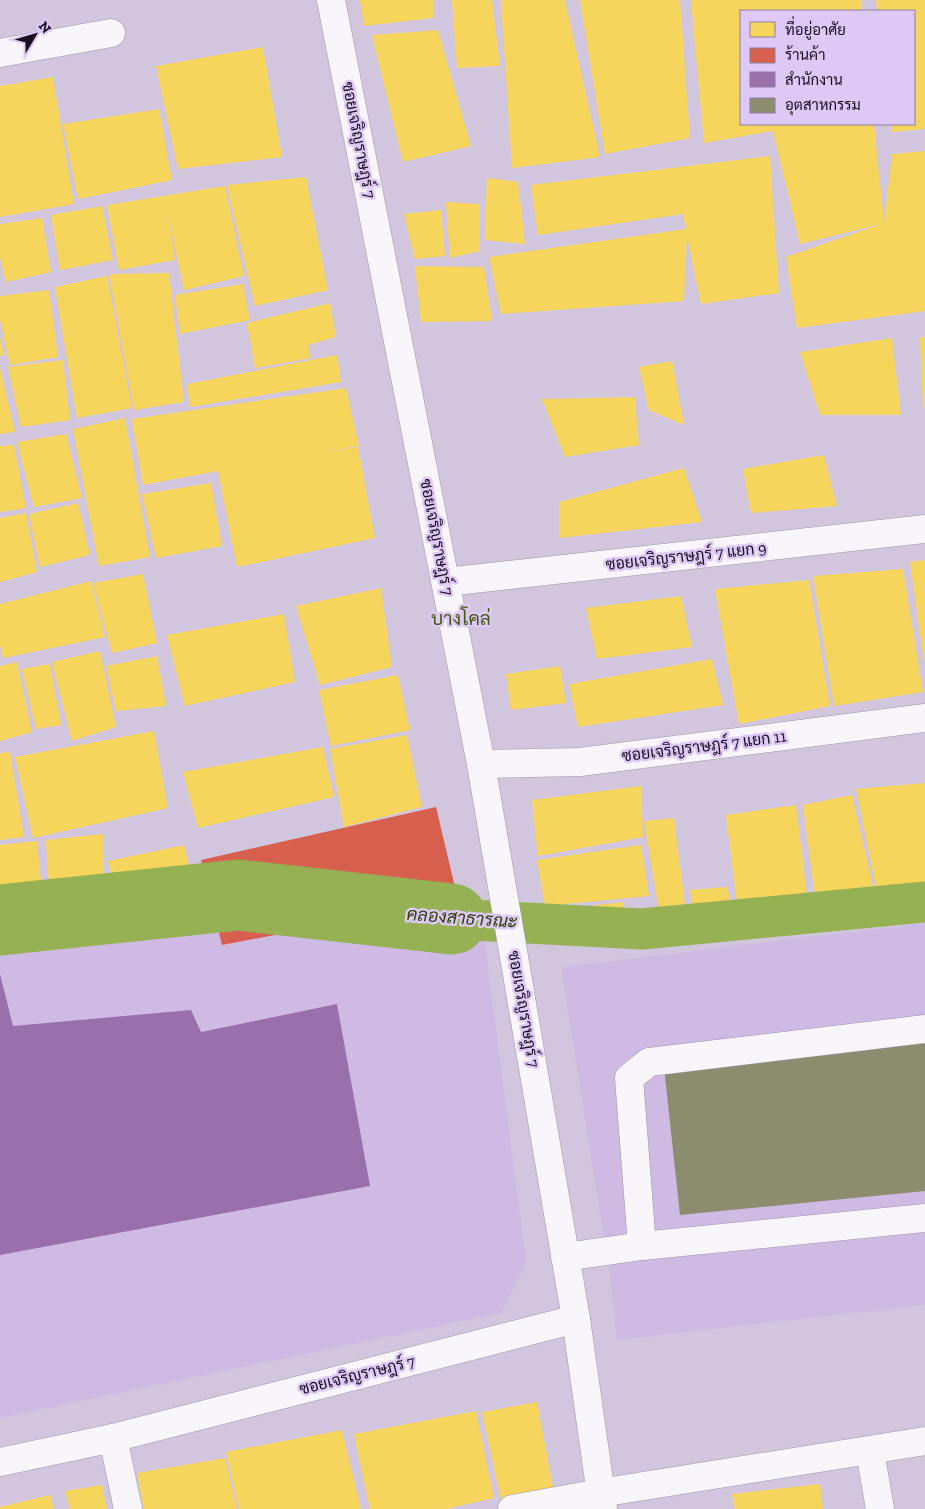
<svg xmlns="http://www.w3.org/2000/svg" width="925" height="1509" font-family="'Zilla Slab',Sarabun,serif">
<style>
.built{fill:#cebae2}
.homes{fill:#f6d55c}
.shops{fill:#d6604d}
.offices{fill:#9970ab}
.industry{fill:#8c8c6e}
.lines{fill:none;stroke-linecap:round;stroke-linejoin:round}
.canal{stroke:#96b153;stroke-width:41}
.river{stroke:#96b153;stroke-width:71}
.minor-casing{stroke:#9e94a8;stroke-width:29}
.minor{stroke:#f8f6fa;stroke-width:28}
.labels{text-anchor:middle;dominant-baseline:central;stroke-width:5;stroke-linejoin:round;paint-order:stroke}
.street-label{font-size:16px;fill:#170f1f;stroke:#dec8f6}
.water-label{font-size:18px;font-style:italic;fill:#2e400b;stroke:#dec8f6}
.quarter-label{font-size:19px;fill:#425a11;stroke:#dec8f6}
</style>
<rect width="100%" height="100%" fill="#d2c6de"/>
<g class="built">
<path d="M 231,910 L 484,937 L 526,1261 L 501,1313 L 0,1418 L 0,942 Z"/>
<path d="M 925,923 L 925,1305 L 617,1340 L 611,1283 L 561,967 Z"/>
</g>
<g class="homes">
<path d="M 360,0 L 433,0 L 433,18 L 364,26 Z"/>
<path d="M 452,0 L 492,0 L 500,66 L 457,68 Z"/>
<path d="M 501,0 L 565,0 L 600,157 L 512,168 Z"/>
<path d="M 580,0 L 680,0 L 690,138 L 605,154 Z"/>
<path d="M 691,0 L 861,0 L 862,11 L 741,11 L 741,124 L 874,124 L 884,223 L 892,154 L 925,151 L 925,311 L 797,328 L 786,257 L 881,224 L 800,244 L 773,131 L 704,143 Z"/>
<path d="M 876,0 L 925,0 L 925,129 L 892,132 L 891,124 L 914,124 L 914,11 L 877,11 Z"/>
<path d="M 438,30 L 471,146 L 403,162 L 372,35 Z"/>
<path d="M 263,47 L 282,157 L 178,169 L 156,66 Z"/>
<path d="M 53,77 L 74,204 L 0,217 L 0,86 Z"/>
<path d="M 159,109 L 172,180 L 78,199 L 63,124 Z"/>
<path d="M 770,156 L 779,293 L 701,304 L 687,236 L 684,301 L 501,314 L 489,257 L 686,229 L 683,214 L 538,235 L 531,185 Z"/>
<path d="M 306,177 L 328,290 L 255,306 L 227,185 Z"/>
<path d="M 487,178 L 518,182 L 525,244 L 485,240 Z"/>
<path d="M 225,186 L 244,276 L 184,290 L 168,215 L 175,260 L 119,270 L 107,205 Z"/>
<path d="M 446,202 L 480,204 L 480,251 L 450,258 Z"/>
<path d="M 102,206 L 113,260 L 60,270 L 51,215 Z"/>
<path d="M 441,210 L 445,256 L 415,259 L 404,214 Z"/>
<path d="M 42,218 L 51,272 L 6,282 L 0,258 L 0,224 Z"/>
<path d="M 415,266 L 484,267 L 492,321 L 421,322 Z"/>
<path d="M 169,273 L 184,402 L 134,410 L 109,274 Z"/>
<path d="M 107,276 L 132,408 L 77,418 L 55,287 Z"/>
<path d="M 243,284 L 250,320 L 180,334 L 175,295 Z"/>
<path d="M 49,290 L 58,357 L 10,365 L 0,320 L 0,296 Z"/>
<path d="M 330,303 L 336,337 L 308,345 L 311,358 L 255,368 L 247,323 Z"/>
<path d="M 0,337 L 4,355 L 0,356 Z"/>
<path d="M 925,337 L 925,408 L 923,408 L 920,338 Z"/>
<path d="M 892,338 L 901,415 L 820,415 L 800,352 Z"/>
<path d="M 337,355 L 341,382 L 190,407 L 187,384 Z"/>
<path d="M 63,360 L 70,420 L 21,427 L 8,367 Z"/>
<path d="M 672,361 L 684,425 L 649,410 L 639,367 Z"/>
<path d="M 0,368 L 15,432 L 0,434 Z"/>
<path d="M 346,388 L 359,446 L 320,453 L 358,447 L 375,538 L 237,567 L 218,471 L 143,485 L 132,419 Z"/>
<path d="M 635,397 L 639,445 L 565,457 L 542,399 Z"/>
<path d="M 125,418 L 150,557 L 99,566 L 73,429 Z"/>
<path d="M 66,434 L 82,498 L 34,507 L 17,442 Z"/>
<path d="M 14,445 L 26,508 L 0,512 L 0,446 Z"/>
<path d="M 824,455 L 837,506 L 751,513 L 743,469 Z"/>
<path d="M 684,468 L 702,522 L 559,538 L 559,502 Z"/>
<path d="M 211,483 L 222,546 L 156,558 L 142,494 Z"/>
<path d="M 78,503 L 90,555 L 40,567 L 29,514 Z"/>
<path d="M 26,513 L 37,572 L 0,582 L 0,518 Z"/>
<path d="M 925,560 L 925,661 L 924,661 L 910,562 Z"/>
<path d="M 903,569 L 923,692 L 834,706 L 813,576 Z"/>
<path d="M 143,574 L 157,643 L 112,653 L 93,583 Z"/>
<path d="M 809,580 L 830,706 L 739,724 L 715,589 Z"/>
<path d="M 91,581 L 105,637 L 3,658 L 0,645 L 0,604 Z"/>
<path d="M 381,588 L 392,667 L 320,685 L 296,606 Z"/>
<path d="M 681,596 L 692,647 L 597,659 L 586,608 Z"/>
<path d="M 284,614 L 295,682 L 185,706 L 167,635 Z"/>
<path d="M 100,651 L 116,727 L 72,741 L 52,662 Z"/>
<path d="M 157,656 L 166,706 L 116,711 L 106,666 Z"/>
<path d="M 712,659 L 723,705 L 578,727 L 569,684 Z"/>
<path d="M 17,662 L 32,732 L 0,741 L 0,666 Z"/>
<path d="M 50,664 L 61,725 L 36,729 L 22,669 Z"/>
<path d="M 560,666 L 566,703 L 511,710 L 506,674 Z"/>
<path d="M 398,675 L 410,730 L 331,746 L 319,690 Z"/>
<path d="M 154,731 L 168,808 L 33,838 L 15,757 Z"/>
<path d="M 407,735 L 422,807 L 344,827 L 330,749 Z"/>
<path d="M 323,747 L 334,797 L 198,828 L 183,772 Z"/>
<path d="M 10,752 L 24,837 L 0,840 L 0,753 Z"/>
<path d="M 925,783 L 925,892 L 878,897 L 856,789 Z"/>
<path d="M 641,786 L 643,837 L 538,856 L 532,800 Z"/>
<path d="M 852,795 L 874,890 L 815,896 L 803,805 Z"/>
<path d="M 796,805 L 808,903 L 738,911 L 726,815 Z"/>
<path d="M 674,818 L 687,920 L 661,922 L 644,821 Z"/>
<path d="M 103,834 L 105,898 L 50,904 L 46,840 Z"/>
<path d="M 37,841 L 42,892 L 0,898 L 0,845 Z"/>
<path d="M 184,845 L 192,880 L 119,901 L 108,861 Z"/>
<path d="M 641,845 L 649,896 L 545,906 L 537,860 Z"/>
<path d="M 727,887 L 733,911 L 694,916 L 690,890 Z"/>
<path d="M 623,902 L 628,923 L 551,937 L 547,911 Z"/>
<path d="M 537,1402 L 554,1492 L 501,1500 L 482,1412 Z"/>
<path d="M 476,1411 L 494,1498 L 446,1509 L 370,1509 L 354,1434 Z"/>
<path d="M 342,1430 L 361,1509 L 239,1509 L 226,1452 Z"/>
<path d="M 225,1458 L 237,1509 L 144,1509 L 137,1473 Z"/>
<path d="M 820,1484 L 823,1509 L 735,1509 L 732,1494 Z"/>
<path d="M 102,1485 L 107,1509 L 70,1509 L 65,1491 Z"/>
<path d="M 50,1495 L 54,1509 L 0,1509 L 0,1507 Z"/>
</g>
<path class="shops" d="M 436,807 L 458,900 L 222,945 L 201,860 Z"/>
<path class="offices" d="M 0,974 L 13,1026 L 191,1010 L 201,1032 L 337,1004 L 370,1186 L 0,1255 Z"/>
<path class="industry" d="M 925,1042 L 925,1191 L 680,1215 L 664,1067 Z"/>
<g class="lines">
<path class="canal" d="M 452,919 L 642,929 L 925,902"/>
<path class="river" d="M 0,920 L 238,895 L 452,919"/>
<defs>
<g id="minor">
<path d="M 0,53 L 111,33"/>
<path d="M 446,582 L 925,529"/>
<path d="M 481,764 L 580,762 L 925,718"/>
<path d="M 642,1246 L 629,1078 L 649,1062 L 925,1029"/>
<path d="M 565,1257 L 642,1246 L 925,1218"/>
<path d="M 576,1319 L 603,1509"/>
<path d="M 113,1438 L 128,1509"/>
<path d="M 870,1451 L 880,1509"/>
<path d="M 0,1462 L 113,1438 L 576,1319 L 481,764 L 331,0"/>
<path d="M 512,1509 L 600,1493 L 925,1441"/>
</g>
</defs>
<use href="#minor" class="minor-casing"/>
<use href="#minor" class="minor"/>
</g>
<g class="labels">
<g class="street-label">
<text transform="translate(359 140) rotate(79)">ซอยเจริญราษฎร์ 7</text>
<text transform="translate(437 537) rotate(79)">ซอยเจริญราษฎร์ 7</text>
<text transform="translate(686 556) rotate(-6)">ซอยเจริญราษฎร์ 7 แยก 9</text>
<text transform="translate(704 746) rotate(-7)">ซอยเจริญราษฎร์ 7 แยก 11</text>
<text transform="translate(524 1009) rotate(80)">ซอยเจริญราษฎร์ 7</text>
<text transform="translate(357 1375) rotate(-14)">ซอยเจริญราษฎร์ 7</text>
</g>
<g class="water-label">
<text transform="translate(462 918) rotate(4)">คลองสาธารณะ</text>
</g>
<g class="quarter-label">
<text x="461" y="618">บางโคล่</text>
</g>
</g>
<rect x="740" y="10" width="175" height="115" fill="#dec8f6" stroke="#8e7ea0"/>
<rect x="750" y="22" width="25" height="15" fill="#f6d55c" stroke="#8e7ea0"/>
<text x="785" y="35" font-size="15" fill="#170f1f">ที่อยู่อาศัย</text>
<rect x="750" y="48" width="25" height="15" fill="#d6604d" stroke="#8e7ea0"/>
<text x="785" y="60" font-size="15" fill="#170f1f">ร้านค้า</text>
<rect x="750" y="72" width="25" height="15" fill="#9970ab" stroke="#8e7ea0"/>
<text x="785" y="85" font-size="15" fill="#170f1f">สำนักงาน</text>
<rect x="750" y="98" width="25" height="15" fill="#8c8c6e" stroke="#8e7ea0"/>
<text x="785" y="110" font-size="15" fill="#170f1f">อุตสาหกรรม</text>
<g transform="translate(35 35) rotate(52)" stroke="#dec8f6" stroke-width="4" paint-order="stroke">
<path d="M0-4L9 19L0 12L-9 19Z" fill="#170f1f"/>
<text y="-8" font-size="14" font-weight="bold" text-anchor="middle" fill="#170f1f">N</text>
</g>
</svg>
